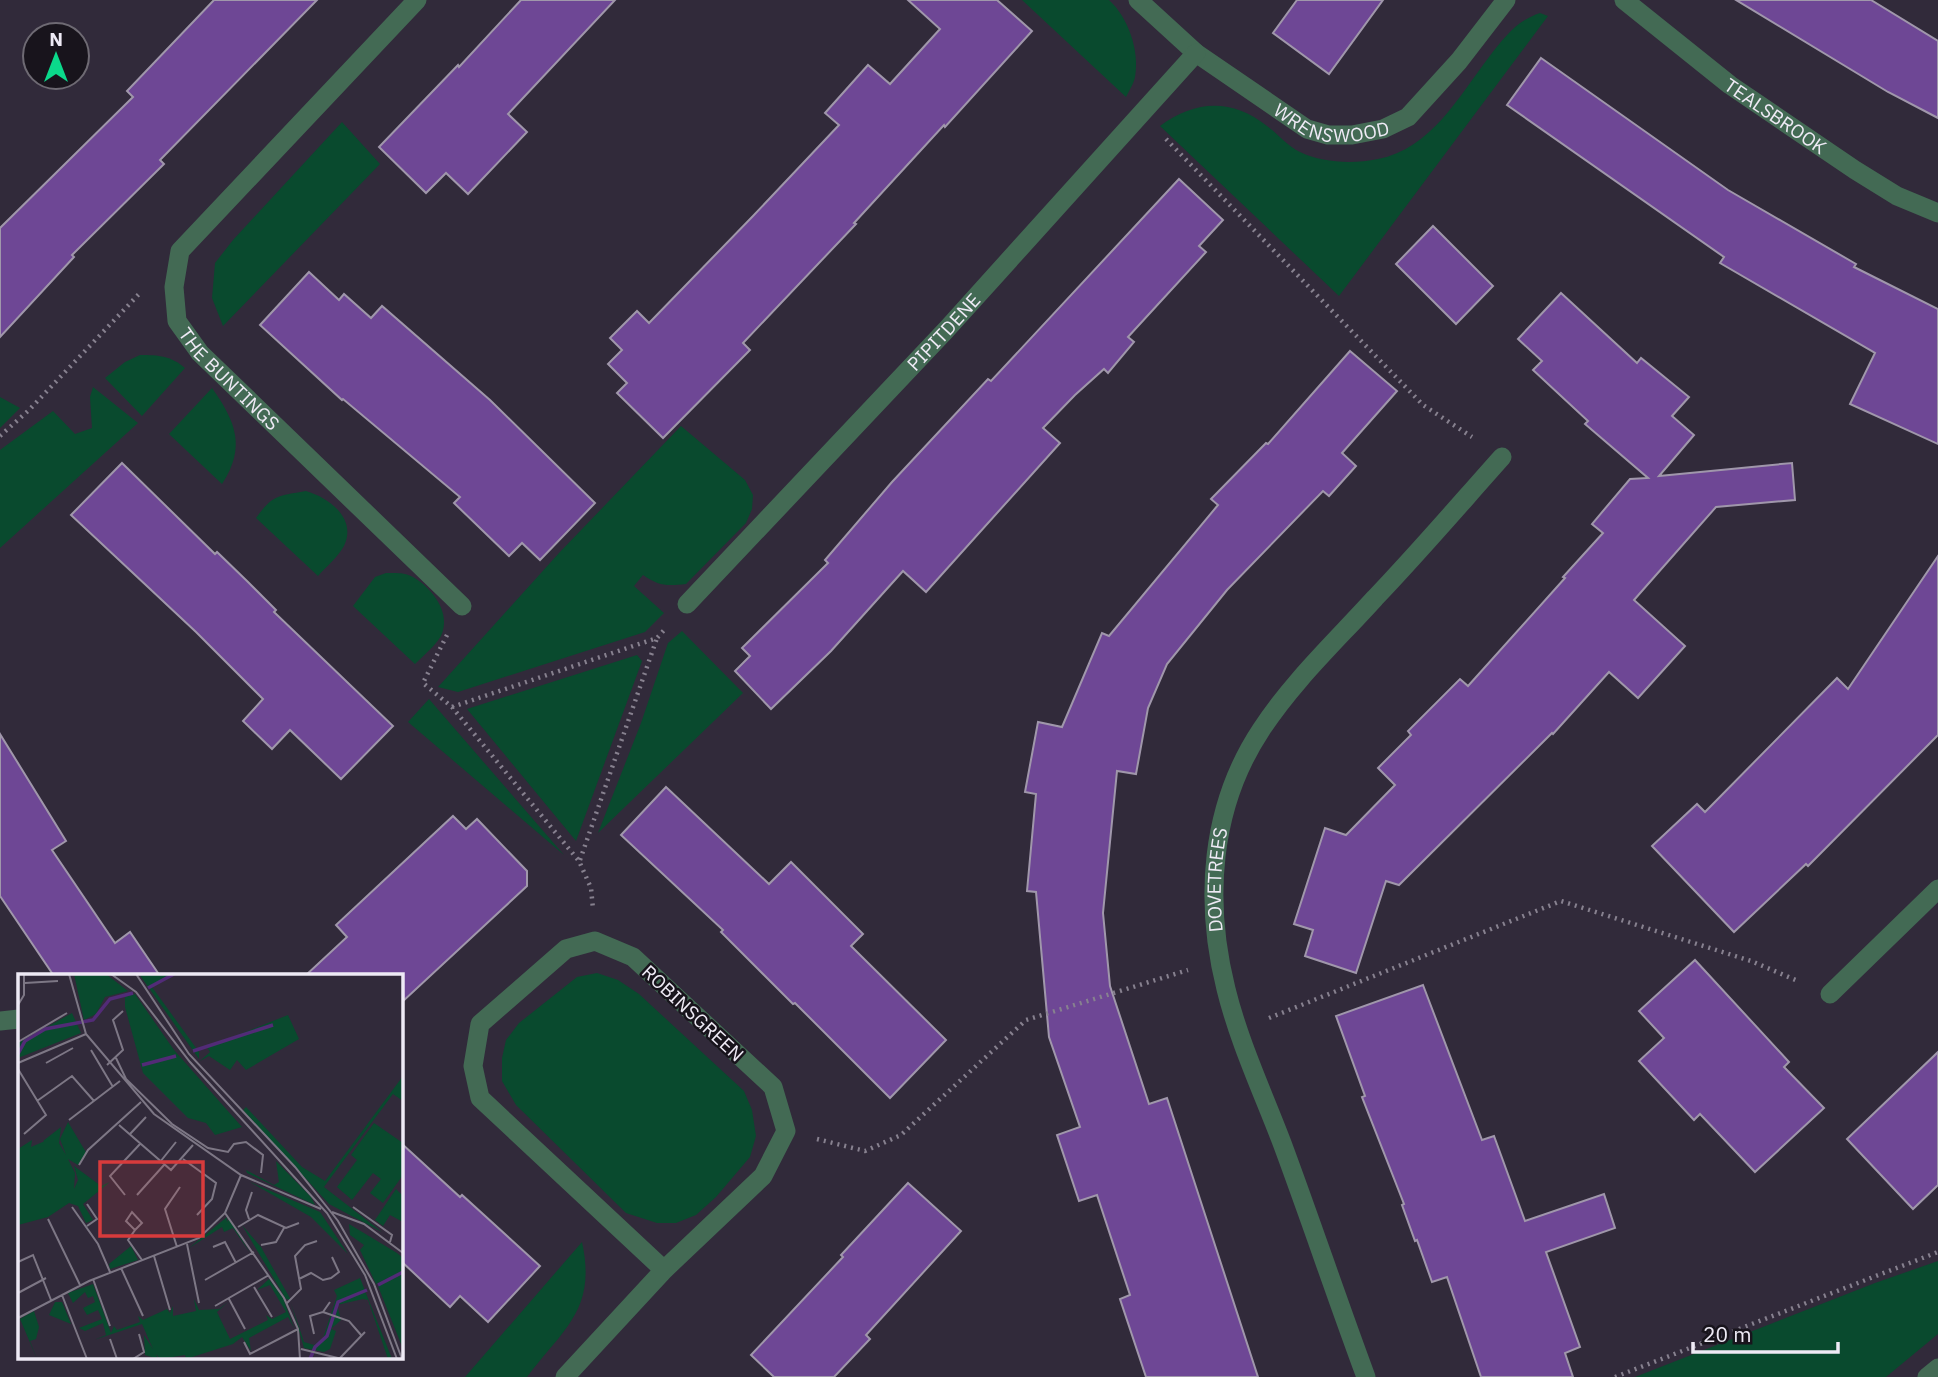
<svg xmlns="http://www.w3.org/2000/svg" width="1938" height="1377" font-family="'IBM Plex Sans',sans-serif">
<style>
.green{fill:#094a2e}
.building{fill:#6e4795;stroke:#a097ab;stroke-width:2}
.lines{fill:none;stroke-linecap:round;stroke-linejoin:round}
.path{stroke:#87818f;stroke-width:4.5;stroke-dasharray:2 5;stroke-linecap:butt}
.service{stroke:#436a54;stroke-width:19}
.minor{stroke:#436a54;stroke-width:19}
.tertiary{stroke:#436a54;stroke-width:19}
.labels{text-anchor:middle;dominant-baseline:central;stroke-width:5;stroke-linejoin:round;paint-order:stroke}
.street-label{font-size:19px;fill:#eeeaf5;stroke:#18141c}
.inset-river{fill:none;stroke:#522b77;stroke-width:3.5}
.inset-road{fill:none;stroke:#7d7785;stroke-width:2}
.view{fill:#d83b3c;fill-opacity:0.15;stroke:#d83b3c;stroke-width:3.5}
.inset-edge{fill:none;stroke:#eeeaf5;stroke-width:3.5}
</style>
<rect width="100%" height="100%" fill="#312a3a"/>
<g class="green">
<path d="M 1022,0 L 1109,0 C 1128,17 1140,51 1135,77 C 1134,83 1129,91 1126,97 Z"/>
<path d="M 1540,13 L 1548,16 L 1339,296 L 1160,126 C 1195,100 1232,98 1267,126 C 1278,134 1287,146 1300,152 C 1323,163 1353,164 1378,159 C 1431,149 1459,96 1489,57 C 1504,38 1516,21 1540,13 Z"/>
<path d="M 342,122 L 380,164 L 223,326 L 212,298 L 215,263 L 233,240 Z"/>
<path d="M 140,355 C 159,355 171,356 185,368 L 142,416 L 105,378 L 125,362 Z"/>
<path d="M 93,387 L 138,423 L 0,548 L 0,450 L 53,411 L 75,434 L 92,428 L 90,397 Z"/>
<path d="M 212,388 C 236,422 246,447 222,484 L 169,434 Z"/>
<path d="M 0,397 L 20,408 L 0,428 Z"/>
<path d="M 681,426 L 745,480 L 753,495 L 752,509 L 746,523 L 686,584 C 666,586 659,586 643,575 L 634,586 L 664,613 L 645,632 L 458,692 L 438,687 L 559,553 Z"/>
<path d="M 306,491 C 330,498 357,519 344,546 C 338,557 326,567 318,576 L 256,518 C 273,494 279,496 306,491 Z"/>
<path d="M 386,573 C 394,573 405,572 413,577 C 432,588 452,613 441,636 C 435,646 423,656 415,664 L 353,606 L 375,577 Z"/>
<path d="M 682,631 L 743,693 L 598,833 L 641,723 L 668,643 Z"/>
<path d="M 637,655 L 642,661 L 576,841 L 467,709 Z"/>
<path d="M 429,699 L 564,855 L 408,722 Z"/>
<path d="M 597,973 L 618,980 L 639,994 L 744,1091 L 752,1110 L 756,1136 L 750,1157 L 716,1197 L 696,1215 L 676,1223 L 657,1223 L 626,1213 L 516,1105 L 502,1081 L 502,1058 L 506,1040 L 519,1023 L 577,977 Z"/>
<path d="M 582,1242 C 597,1310 563,1329 527,1377 L 465,1377 Z"/>
<path d="M 1938,1261 L 1938,1334 L 1886,1377 L 1635,1377 L 1875,1283 Z"/>
</g>
<g class="building">
<path d="M 214,0 L 317,0 L 160,160 L 164,164 L 72,255 L 74,257 L 0,337 L 0,228 L 133,97 L 127,91 Z"/>
<path d="M 521,0 L 615,0 L 508,114 L 527,132 L 468,194 L 446,173 L 426,193 L 379,147 L 458,65 L 459,67 Z"/>
<path d="M 908,0 L 997,0 L 1032,31 L 945,127 L 944,125 L 854,223 L 856,224 L 743,343 L 750,350 L 663,438 L 617,393 L 627,383 L 608,364 L 622,350 L 610,338 L 637,311 L 649,323 L 753,216 L 839,125 L 825,113 L 868,65 L 890,84 L 940,29 Z"/>
<path d="M 1297,0 L 1383,0 L 1329,74 L 1273,33 Z"/>
<path d="M 1736,0 L 1871,0 L 1938,41 L 1938,118 L 1888,92 Z"/>
<path d="M 1541,58 L 1728,190 L 1856,264 L 1854,267 L 1938,309 L 1938,444 L 1850,404 L 1875,353 L 1720,263 L 1724,257 L 1507,105 Z"/>
<path d="M 1179,179 L 1223,220 L 1199,246 L 1206,252 L 1128,337 L 1134,342 L 1108,373 L 1104,369 L 1075,395 L 1043,428 L 1060,443 L 926,592 L 903,571 L 831,651 L 771,709 L 735,671 L 750,656 L 742,648 L 828,563 L 825,560 L 892,482 L 988,379 L 991,381 Z"/>
<path d="M 1433,226 L 1493,286 L 1456,324 L 1396,264 Z"/>
<path d="M 309,272 L 339,300 L 344,294 L 371,318 L 382,306 L 490,400 L 595,503 L 540,560 L 522,543 L 509,556 L 454,503 L 460,497 L 343,399 L 342,400 L 260,325 Z"/>
<path d="M 1561,293 L 1637,363 L 1641,358 L 1689,397 L 1672,416 L 1694,435 L 1659,476 L 1792,463 L 1795,500 L 1716,507 L 1634,600 L 1685,646 L 1638,698 L 1609,672 L 1553,734 L 1552,733 L 1399,885 L 1386,881 L 1356,973 L 1305,956 L 1313,930 L 1294,924 L 1325,828 L 1346,835 L 1395,785 L 1378,768 L 1411,735 L 1408,731 L 1460,679 L 1468,686 L 1565,578 L 1563,577 L 1603,533 L 1592,524 L 1630,479 L 1648,478 L 1585,424 L 1588,421 L 1533,370 L 1542,361 L 1518,339 Z"/>
<path d="M 1350,351 L 1397,391 L 1342,453 L 1356,466 L 1329,496 L 1323,491 L 1227,590 L 1167,664 L 1148,708 L 1136,774 L 1117,771 L 1103,913 L 1110,986 L 1149,1104 L 1167,1098 L 1258,1377 L 1146,1377 L 1120,1299 L 1130,1295 L 1097,1195 L 1079,1201 L 1057,1135 L 1080,1127 L 1049,1037 L 1036,892 L 1027,891 L 1036,794 L 1025,792 L 1038,722 L 1062,727 L 1102,633 L 1109,636 L 1218,505 L 1211,499 L 1266,443 L 1268,444 Z"/>
<path d="M 122,463 L 215,554 L 217,552 L 247,581 L 276,610 L 274,612 L 393,726 L 341,779 L 290,730 L 272,749 L 243,721 L 263,699 L 196,632 L 71,515 Z"/>
<path d="M 1938,556 L 1938,735 L 1808,866 L 1806,864 L 1734,932 L 1652,846 L 1697,804 L 1705,812 L 1837,678 L 1848,689 Z"/>
<path d="M 0,734 L 66,841 L 52,850 L 115,943 L 130,932 L 160,976 L 54,976 L 0,896 Z"/>
<path d="M 666,787 L 769,884 L 791,862 L 863,934 L 851,946 L 946,1040 L 890,1098 L 795,1003 L 793,1004 L 721,932 L 723,930 L 621,835 Z"/>
<path d="M 453,816 L 466,829 L 477,819 L 527,871 L 527,886 L 401,1003 L 401,976 L 305,976 L 347,937 L 336,925 Z"/>
<path d="M 1695,960 L 1789,1062 L 1784,1067 L 1824,1108 L 1755,1172 L 1700,1114 L 1694,1120 L 1639,1061 L 1664,1038 L 1639,1011 Z"/>
<path d="M 1423,985 L 1482,1140 L 1494,1136 L 1525,1221 L 1604,1194 L 1615,1228 L 1546,1252 L 1580,1347 L 1565,1353 L 1573,1377 L 1481,1377 L 1447,1277 L 1432,1282 L 1417,1240 L 1415,1241 L 1402,1205 L 1404,1204 L 1362,1097 L 1365,1096 L 1336,1016 Z"/>
<path d="M 1938,1052 L 1938,1185 L 1913,1209 L 1847,1139 Z"/>
<path d="M 401,1143 L 460,1197 L 462,1195 L 540,1266 L 488,1322 L 460,1296 L 450,1307 L 401,1261 Z"/>
<path d="M 908,1183 L 961,1231 L 866,1335 L 870,1339 L 834,1377 L 774,1377 L 751,1355 L 843,1257 L 841,1255 Z"/>
</g>
<g class="lines">
<g class="path">
<path d="M 1166,139 L 1423,405 L 1472,437"/>
<path d="M 0,436 L 29,410 L 139,294"/>
<path d="M 447,635 L 423,683 L 452,707 L 579,861 L 591,888 L 593,909"/>
<path d="M 452,707 L 657,638 L 666,628"/>
<path d="M 580,860 L 657,638"/>
<path d="M 1269,1018 L 1561,901 L 1751,961 L 1798,981"/>
<path d="M 817,1139 L 865,1151 L 901,1135 L 1026,1020 L 1188,970"/>
<path d="M 1615,1377 L 1938,1252"/>
</g>
<path class="service" d="M 0,1021 L 19,1019"/>
<g class="minor">
<path id="s1" d="M 417,0 L 180,251 L 174,287 L 177,321 L 200,353 L 462,606"/>
<path id="s2" d="M 1138,0 L 1196,53 L 1307,129 L 1328,135 L 1352,135 L 1383,129 L 1408,117 L 1459,61 L 1506,0"/>
<path id="s3" d="M 1624,0 L 1730,85 L 1855,170 L 1897,196 L 1938,213"/>
<path id="s4" d="M 687,604 L 946,330 L 1196,53"/>
<path d="M 1830,994 L 1938,889"/>
<path d="M 565,1377 L 664,1270 L 763,1176 L 786,1131 L 773,1087 L 633,957 L 595,941 L 566,949 L 480,1024 L 473,1066 L 480,1098 L 664,1270"/>
<path id="s5" d="M 1366,1377 C 1337,1299 1311,1221 1282,1143 C 1263,1093 1239,1042 1226,989 C 1204,901 1210,807 1261,730 C 1293,681 1336,641 1375,598 C 1419,552 1460,504 1502,457"/>
</g>
<path class="tertiary" d="M 1927,1377 L 1938,1368"/>
</g>
<g class="labels">
<g class="street-label">
<text stroke="none"><textPath href="#s2" startOffset="236">WRENSWOOD</textPath></text>
<text stroke="none"><textPath href="#s3" startOffset="191">TEALSBROOK</textPath></text>
<text stroke="none"><textPath href="#s4" startOffset="374">PIPITDENE</textPath></text>
<text stroke="none"><textPath href="#s1" startOffset="494">THE BUNTINGS</textPath></text>
<text stroke="none"><textPath href="#s5" startOffset="523">DOVETREES</textPath></text>
<text transform="translate(693 1013) rotate(43)">ROBINSGREEN</text>
</g>
</g>
<g transform="translate(18 974)">
<rect width="385" height="385" fill="#312a3a"/>
<path d="M 56,0 L 88,0 L 110,17 L 87,23 L 78,40 L 66,46 ZM 121,0 L 159,0 L 134,13 L 181,78 L 181,85 ZM 117,20 L 156,76 L 224,153 L 197,161 L 188,149 L 170,144 L 125,99 L 107,33 L 107,23 ZM 54,39 L 63,59 L 0,84 L 0,69 ZM 270,41 L 281,65 L 228,96 L 219,86 L 212,96 L 191,82 L 182,87 L 192,78 L 189,73 ZM 385,102 L 385,127 L 375,120 L 306,213 L 364,258 L 311,230 L 225,136 L 228,133 L 284,193 L 307,207 ZM 50,148 L 69,180 L 60,191 L 50,185 L 57,199 L 56,215 L 60,206 L 56,192 L 83,212 L 92,208 L 65,230 L 75,246 L 68,249 L 60,232 L 51,229 L 30,243 L 0,251 L 0,175 L 14,166 L 13,173 L 27,167 L 38,171 L 25,167 L 43,153 L 41,169 L 48,181 L 42,165 ZM 356,149 L 385,169 L 385,201 L 365,229 L 352,219 L 363,205 L 355,199 L 334,226 L 319,213 L 339,186 L 333,181 ZM 258,187 L 293,223 L 297,231 L 229,199 L 228,196 L 256,211 L 261,208 ZM 232,208 L 302,238 L 330,280 L 293,243 ZM 378,215 L 385,222 L 385,248 L 372,241 L 365,252 L 357,246 ZM 209,243 L 209,248 L 211,244 L 232,279 L 215,254 L 206,258 L 204,253 L 171,274 ZM 331,250 L 379,279 L 385,284 L 385,297 L 358,310 L 342,276 L 346,271 L 332,261 ZM 224,251 L 243,273 L 273,326 L 268,325 ZM 113,272 L 120,286 L 92,295 L 91,290 ZM 385,300 L 385,375 L 360,312 ZM 342,304 L 374,385 L 370,385 L 350,326 L 345,325 L 319,331 L 323,346 L 313,355 L 318,357 L 312,375 L 306,378 L 286,374 L 273,329 L 286,368 L 296,371 L 305,364 L 319,322 L 316,316 ZM 251,305 L 265,324 L 276,354 L 270,343 L 231,364 L 233,377 L 224,363 L 215,370 L 168,385 L 167,381 L 142,385 L 138,380 L 140,385 L 127,381 L 126,361 L 135,375 L 124,350 L 76,366 L 88,361 L 85,349 L 67,357 L 61,354 L 84,345 L 80,336 L 69,341 L 65,334 L 77,328 L 75,322 L 70,324 L 67,318 L 55,329 L 50,319 L 75,310 L 93,359 L 96,352 L 99,356 L 122,348 L 120,342 L 125,346 L 149,335 L 152,339 L 155,332 L 155,342 L 178,337 L 176,325 L 181,336 L 201,335 L 210,328 L 199,338 L 212,365 L 250,346 L 248,341 L 254,345 L 268,338 L 252,311 L 239,316 ZM 37,328 L 44,328 L 53,350 L 31,341 ZM 16,337 L 21,353 L 18,365 L 12,367 L 19,385 L 2,345 Z" fill="#094a2e"/>
<path class="inset-river" d="M 130,14 L 156,0M 175,77 L 255,51M 0,80 L 7,67 L 27,55 L 75,46 L 92,25 L 115,19M 124,91 L 158,82M 360,311 L 385,298M 292,385 L 297,373 L 309,362 L 320,328 L 349,316"/>
<path class="inset-road" d="M 51,0 L 68,60 L 136,140 L 223,201 L 303,235M 93,0 L 118,18 L 172,88 L 309,239 L 347,301 L 379,385M 118,0 L 171,80 L 277,193 L 320,247 L 356,310 L 384,385M 7,9 L 40,7M 0,31 L 6,21 L 6,0M 0,68 L 49,39M 73,76 L 95,113M 98,84 L 108,105 L 154,150 L 190,174 L 210,178 L 216,170 L 228,168 L 245,181 L 243,199M 0,89 L 68,60M 28,89 L 55,74M 89,91 L 105,76 L 95,46 L 105,37M 0,95 L 28,141 L 6,160M 19,127 L 54,102 L 76,127M 51,146 L 102,107M 101,151 L 153,196 L 175,171M 112,160 L 128,143M 165,185 L 198,209 L 194,225 L 179,241M 142,188 L 158,168M 61,191 L 70,176 L 123,128M 107,221 L 92,202 L 122,170M 119,221 L 146,191M 69,230 L 79,245 L 69,252M 54,233 L 80,270 L 92,298M 335,233 L 374,261 L 372,268M 314,238 L 346,250 L 385,279M 207,239 L 266,324 L 280,355 L 282,385M 30,245 L 62,311M 231,245 L 228,236 L 234,218M 220,253 L 240,241 L 268,254 L 281,249M 117,256 L 124,249 L 114,238 L 108,247 L 117,256 L 110,266 L 124,286M 169,270 L 181,329M 243,271 L 258,268 L 266,254M 159,273 L 147,235 L 162,213M 195,273 L 207,268 L 218,289M 136,282 L 152,336M 0,288 L 15,281 L 33,326M 103,294 L 125,342M 75,305 L 92,352M 281,305 L 293,299 L 305,306 L 313,304 L 321,298 L 314,283M 187,306 L 236,278M 236,313 L 254,343M 0,319 L 28,304M 44,321 L 69,385M 211,325 L 227,355M 269,329 L 283,315 L 277,282 L 287,271 L 299,267M 197,332 L 251,301M 305,338 L 331,347 L 343,361M 0,344 L 71,307 L 181,264 L 207,239 L 223,201M 296,360 L 292,342 L 305,338 L 312,328M 92,365 L 99,385M 226,368 L 232,380 L 280,355M 283,375 L 324,385M 322,384 L 347,358M 115,385 L 126,378 L 121,360"/>
<path class="view" d="M 82,188 L 185,188 L 185,262 L 82,262 Z"/>
<rect width="385" height="385" class="inset-edge"/>
</g>
<g transform="translate(56 56)"><circle r="33" fill="#18141c" stroke="#6e6a73" stroke-width="2"/>
<path d="M0-5L12 26L0 18L-12 26Z" fill="#0bd98b"/>
<text y="-10" font-size="19" font-weight="bold" text-anchor="middle" fill="#eeeaf5">N</text>
</g>
<path d="M1693 1342v10h145v-10" fill="none" stroke="#eeeaf5" stroke-width="3.5"/>
<text x="1703" y="1342" font-size="21" fill="#eeeaf5" stroke="#18141c" stroke-width="5" paint-order="stroke">20 m</text>
</svg>
